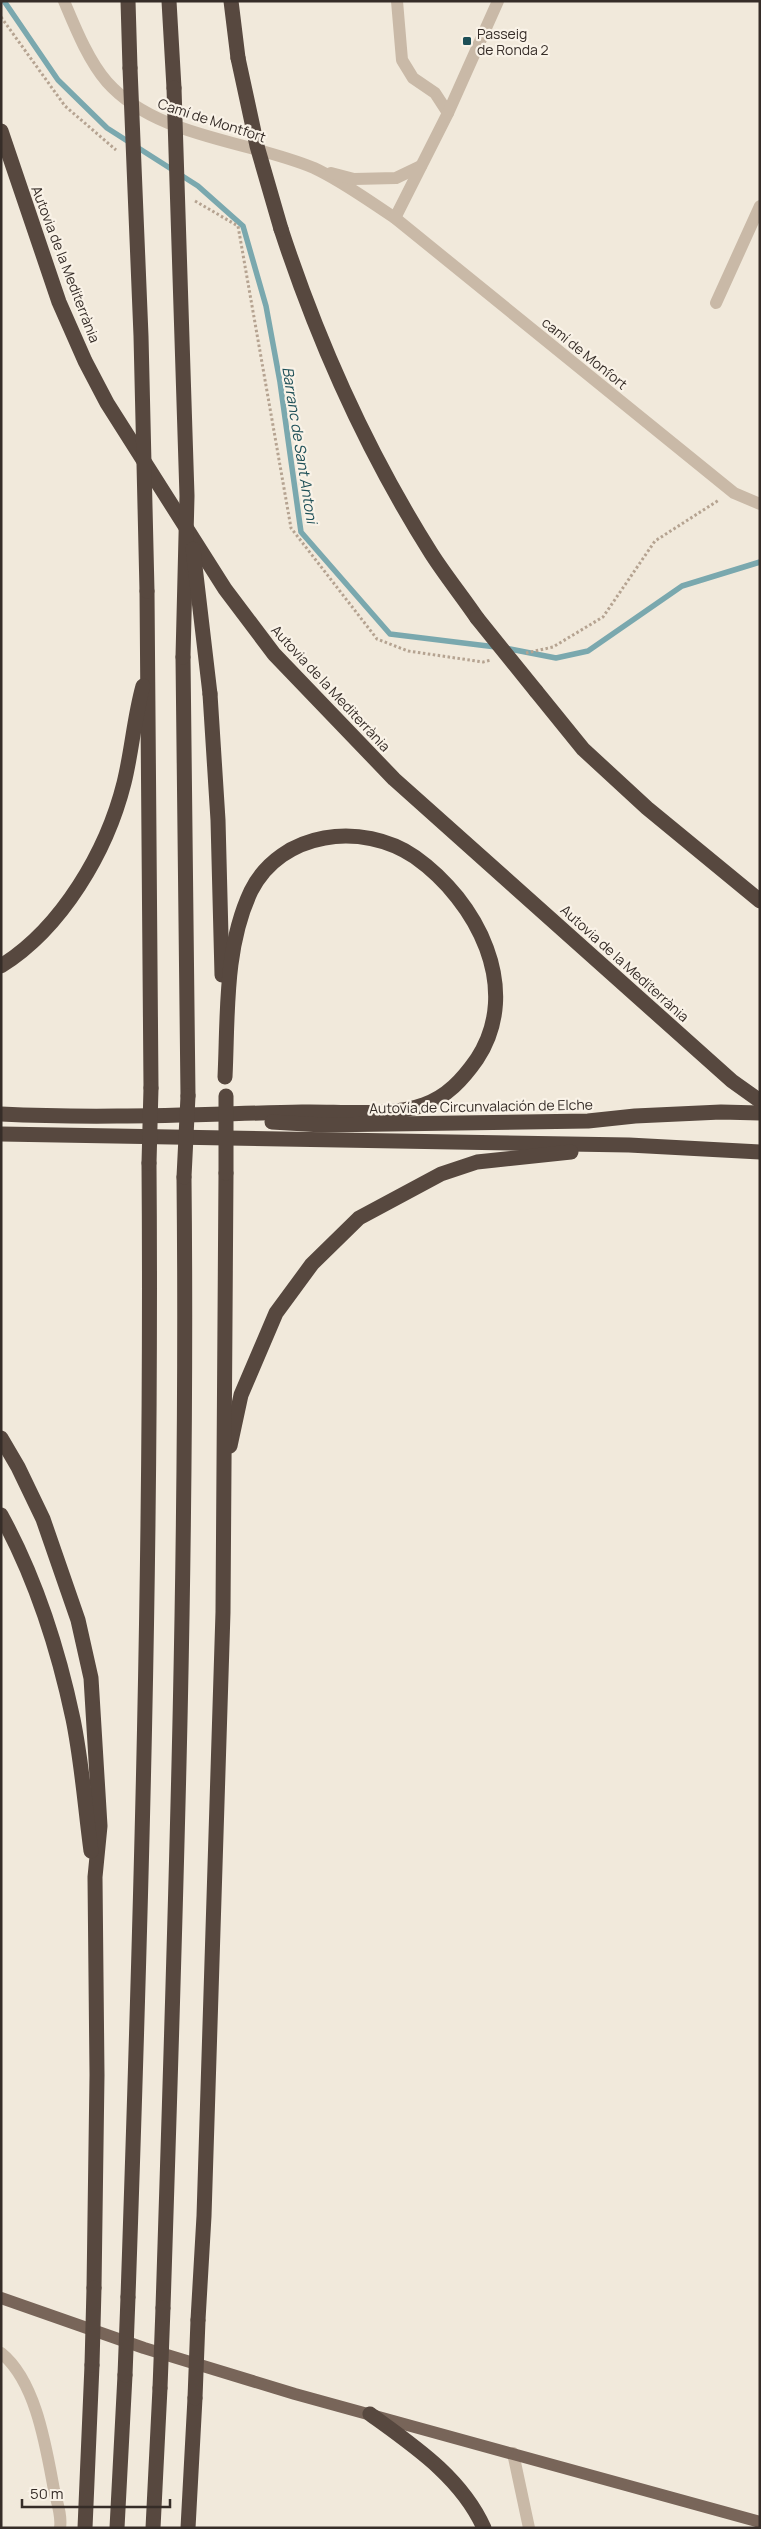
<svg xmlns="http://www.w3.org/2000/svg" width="761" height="2529" font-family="Manrope,sans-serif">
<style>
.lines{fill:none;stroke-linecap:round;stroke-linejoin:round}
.stream{stroke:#7aa8ae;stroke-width:5.5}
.path{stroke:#b5a391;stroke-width:3;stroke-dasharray:2.5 2.5;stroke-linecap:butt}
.minor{stroke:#c9b9a7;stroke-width:12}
.major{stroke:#786559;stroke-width:12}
.highway{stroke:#57483f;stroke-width:15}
.highway-bridge{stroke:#57483f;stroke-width:15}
.poi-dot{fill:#1d4f57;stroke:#f9f2e7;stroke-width:2}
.labels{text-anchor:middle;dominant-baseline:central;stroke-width:4.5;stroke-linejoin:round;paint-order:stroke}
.poi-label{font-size:14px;fill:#362d28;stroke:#f9f2e7;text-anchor:start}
.street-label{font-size:14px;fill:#362d28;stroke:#f9f2e7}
.water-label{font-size:15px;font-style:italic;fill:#1d4f57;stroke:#f9f2e7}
</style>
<rect width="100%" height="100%" fill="#f1e9db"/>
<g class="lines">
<g class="stream">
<path d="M 4,1 L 58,80 L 107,128 L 198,186 L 243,226 L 266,306 L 280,382 L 301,532 L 390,634 L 496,647"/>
<path d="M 505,648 L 556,658 L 588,651 L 682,586 L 760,562"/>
</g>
<g class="path">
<path d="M 1,17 L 65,106 L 116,150"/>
<path d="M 195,201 L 238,226 L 291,528 L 377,639 L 408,651 L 483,662 L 491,660"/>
<path d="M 526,653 L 553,647 L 603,617 L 655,541 L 719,500"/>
</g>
<g class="minor">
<path d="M 64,1 C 75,27 88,60 107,82 C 157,138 248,140 314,168 C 342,181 369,201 395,218 L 734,493 L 760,504"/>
<path d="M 397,1 L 402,60 L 413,78 L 435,93 L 448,113"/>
<path d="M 331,173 L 354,179 L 396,178 L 421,166"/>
<path d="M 395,218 L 448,113 L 498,1"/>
<path d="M 716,303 L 760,206"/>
<path d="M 1,2353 C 36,2381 46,2447 54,2490 C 57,2502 62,2516 60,2528"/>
<path d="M 513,2453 L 529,2528"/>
</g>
<path class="major" d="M 1,2298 L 144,2348 L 295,2394 L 760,2522"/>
<g class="highway">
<path d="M 128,1 L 130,68"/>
<path d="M 169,1 L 174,88"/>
<path d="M 231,1 L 238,58"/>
<path d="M 1,131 L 59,302 L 85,361 L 107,403 L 225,589 L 274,654 L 394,779 L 732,1081 L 760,1101"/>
<path d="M 281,229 C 319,345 366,450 431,553 C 445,575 462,596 477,618"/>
<path d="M 147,591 L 151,1088"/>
<path d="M 183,657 L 188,1096"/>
<path d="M 536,691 L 583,749 L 647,808 L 760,901"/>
<path d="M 210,694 L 218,820 L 222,975"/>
<path d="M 1,966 C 62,928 107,851 124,783 C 132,751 134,718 143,686"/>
<path d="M 1,1114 C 101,1119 202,1114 302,1112 C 336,1111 392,1117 423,1105 C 447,1097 463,1079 477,1059 C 523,989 477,901 415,857 C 362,821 281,831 251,891 C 224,948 228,1016 225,1077"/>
<path d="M 272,1122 L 322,1125 L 588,1121 L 635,1116 L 721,1112 L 760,1113"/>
<path d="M 1,1134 L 629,1145 L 760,1152"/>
<path d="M 1,1438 L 18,1467 L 43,1519 L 78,1620 L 91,1678 L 100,1826 L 95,1877 L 97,2075 L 94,2288"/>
<path d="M 230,1446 L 241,1395 L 276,1313 L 312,1264 L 359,1218 L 441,1174 L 477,1162 L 571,1152"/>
<path d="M 1,1515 C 36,1579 58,1648 73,1719 C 82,1763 85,1807 91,1851"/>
<path d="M 128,2297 C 141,1919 152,1541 149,1163"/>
<path d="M 163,2308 C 175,1931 188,1555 184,1177"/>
<path d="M 198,2320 L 204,2216 L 223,1612 L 226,1173"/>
<path d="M 370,2414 C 414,2446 461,2477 484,2528"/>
<path d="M 85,2528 L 92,2365"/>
<path d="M 117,2528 L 125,2375"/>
<path d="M 153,2528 L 160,2388"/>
<path d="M 188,2528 L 195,2398"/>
</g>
<g class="highway-bridge">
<path d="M 238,58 L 257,146 L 281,229"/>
<path d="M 130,68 L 141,336 L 147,591"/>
<path d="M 174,88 L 187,496 L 183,657"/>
<path d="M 193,549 L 210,694"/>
<path d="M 477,618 L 536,691"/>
<path d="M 226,1096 L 226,1173"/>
<path d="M 149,1163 L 151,1088"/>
<path d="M 184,1177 L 188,1096"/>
<path d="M 92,2365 L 94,2288"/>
<path d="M 125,2375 L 128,2297"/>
<path d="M 160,2388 L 163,2308"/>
<path d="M 195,2398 L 198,2320"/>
</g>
</g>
<rect class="poi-dot" x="462" y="36" width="10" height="10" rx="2.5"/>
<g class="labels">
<g class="poi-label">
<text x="477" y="33">Passeig<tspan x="477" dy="16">de Ronda 2</tspan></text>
</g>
<g class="street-label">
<text transform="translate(212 120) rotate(18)">Camí de Montfort</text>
<text transform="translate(66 264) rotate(69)">Autovia de la Mediterrània</text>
<text transform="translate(585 353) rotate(39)">camí de Monfort</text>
<text transform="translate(331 688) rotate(47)">Autovia de la Mediterrània</text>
<text transform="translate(625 963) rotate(42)">Autovia de la Mediterrània</text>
<text transform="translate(481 1106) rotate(-1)">Autovía de Circunvalación de Elche</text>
</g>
<g class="water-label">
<text transform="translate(300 445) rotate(81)">Barranc de Sant Antoni</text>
</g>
</g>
<rect width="761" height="2529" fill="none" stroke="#362d28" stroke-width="5"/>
<path d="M22 2499v8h148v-8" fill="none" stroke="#362d28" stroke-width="2.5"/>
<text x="30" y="2499" font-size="15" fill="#362d28" stroke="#f9f2e7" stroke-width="4" paint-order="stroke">50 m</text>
</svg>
